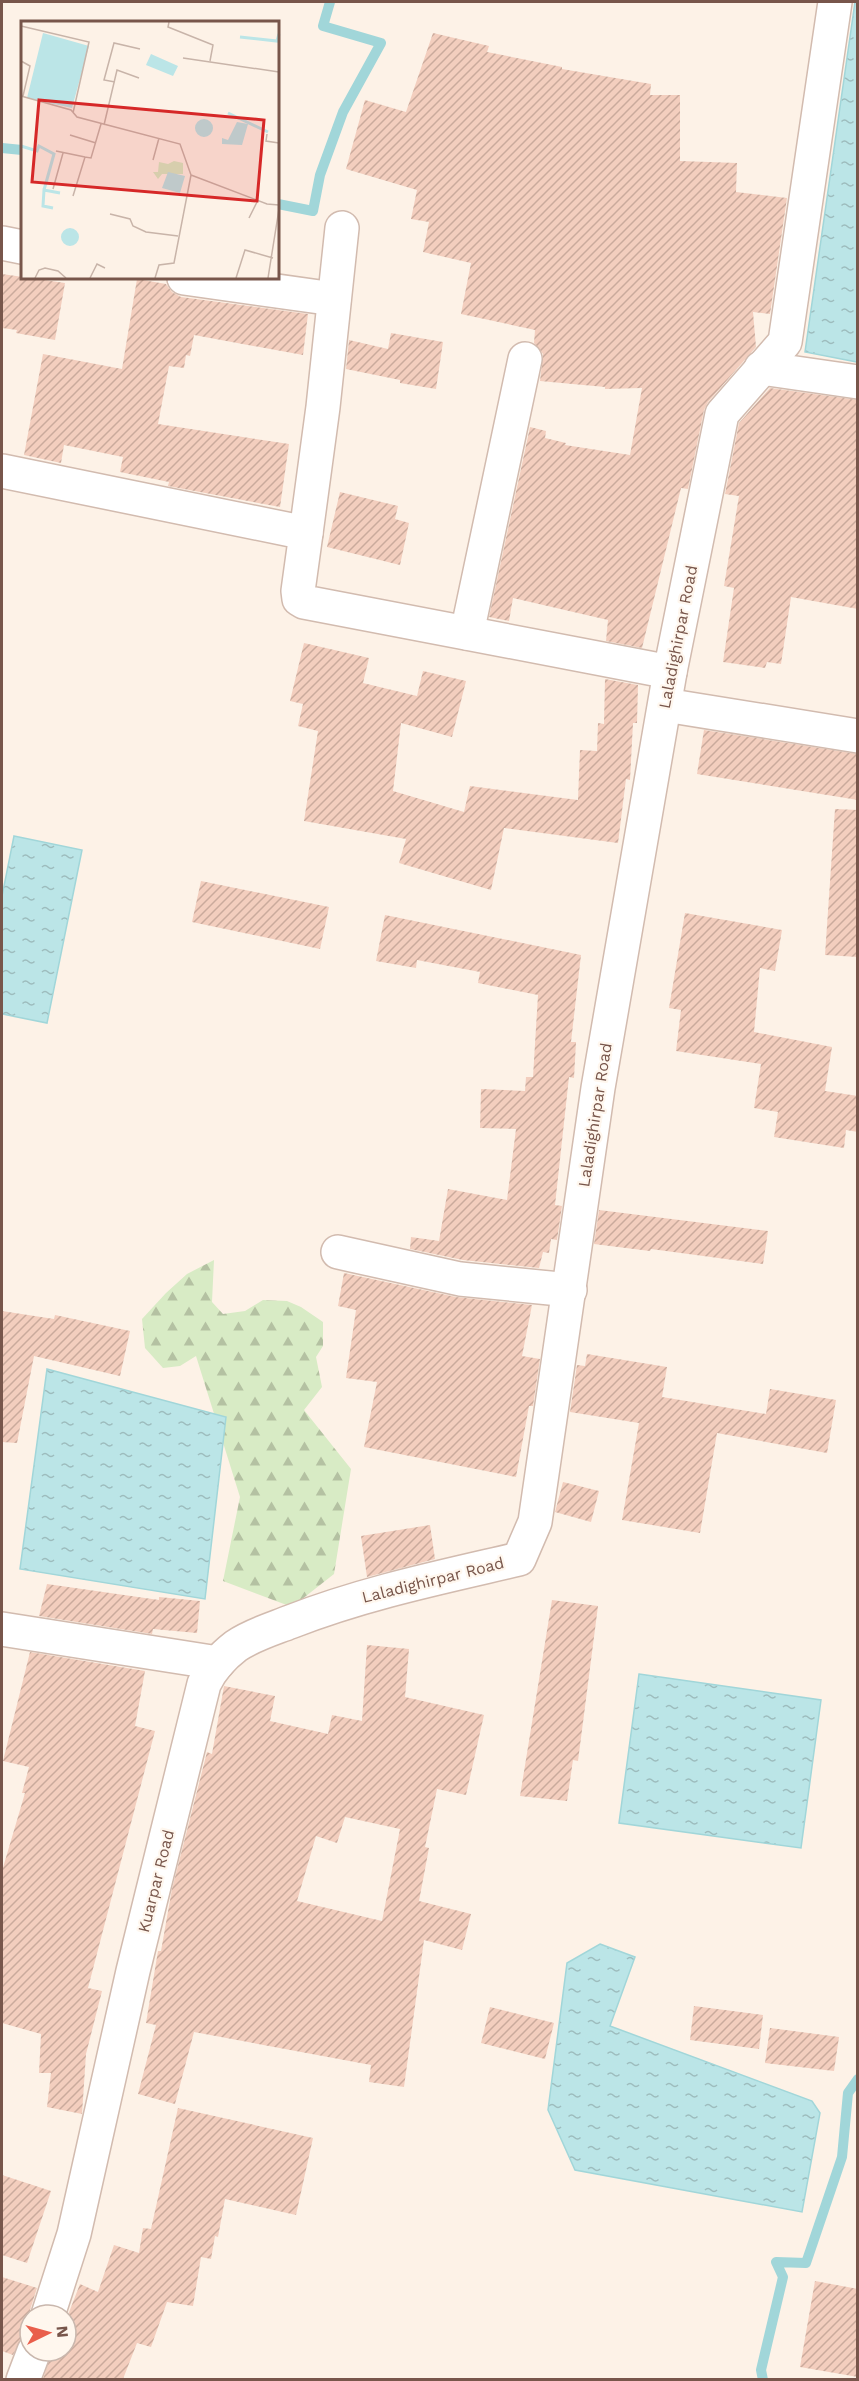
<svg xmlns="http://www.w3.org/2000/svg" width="859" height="2381" font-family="'Work Sans',sans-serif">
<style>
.forest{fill:url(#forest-firs)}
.water{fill:url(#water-ripples);stroke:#a1d6d9;stroke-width:1.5}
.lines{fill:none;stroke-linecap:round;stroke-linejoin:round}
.stream{stroke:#a1d6d9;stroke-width:10}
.building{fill:url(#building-hatch);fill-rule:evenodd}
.minor-casing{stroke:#d2bbaf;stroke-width:36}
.minor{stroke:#fff;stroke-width:33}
.labels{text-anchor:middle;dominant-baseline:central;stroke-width:4.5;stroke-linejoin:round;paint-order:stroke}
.street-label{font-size:16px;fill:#78564b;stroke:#fff7ee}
.inset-river{fill:none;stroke:#bbe5e7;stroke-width:3}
.inset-road{fill:none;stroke:#c8b4a9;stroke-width:1.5}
.view{fill:#d62828;fill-opacity:0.15;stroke:#d62828;stroke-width:3}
.inset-edge{fill:none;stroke:#78564b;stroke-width:3}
</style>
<defs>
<pattern id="forest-firs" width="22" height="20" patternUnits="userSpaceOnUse" patternTransform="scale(1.5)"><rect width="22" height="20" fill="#d8ebc5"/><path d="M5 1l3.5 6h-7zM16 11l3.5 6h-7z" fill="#b4c1a2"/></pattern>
<pattern id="water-ripples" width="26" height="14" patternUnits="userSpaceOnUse" patternTransform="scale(1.5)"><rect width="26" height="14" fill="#bbe5e7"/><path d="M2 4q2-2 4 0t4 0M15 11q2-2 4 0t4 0" fill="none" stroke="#9dbcbd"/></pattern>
<pattern id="building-hatch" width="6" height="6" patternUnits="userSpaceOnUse" patternTransform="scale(1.5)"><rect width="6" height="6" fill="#f3cebe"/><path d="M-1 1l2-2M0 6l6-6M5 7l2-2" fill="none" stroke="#caaa9c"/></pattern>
</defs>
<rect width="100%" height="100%" fill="#fdf2e7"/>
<path class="forest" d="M 214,1260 L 212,1302 L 223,1314 L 245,1311 L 263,1300 L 287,1301 L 301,1307 L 323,1322 L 323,1346 L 316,1357 L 322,1387 L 304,1410 L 351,1469 L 334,1574 L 292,1607 L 223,1581 L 240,1497 L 196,1356 L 180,1366 L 163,1368 L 145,1348 L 142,1319 L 166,1293 L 187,1274 Z"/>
<g class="water">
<path d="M 855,2 L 858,2 L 857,362 L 805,352 Z"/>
<path d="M 14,836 L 82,850 L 47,1023 L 2,1014 L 2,896 Z"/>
<path d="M 47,1369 L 226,1417 L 205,1599 L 20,1569 Z"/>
<path d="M 639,1674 L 821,1700 L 801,1848 L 619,1823 Z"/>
<path d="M 600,1944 L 635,1957 L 610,2026 L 812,2101 L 820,2113 L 802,2212 L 575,2170 L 548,2110 L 567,1963 Z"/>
</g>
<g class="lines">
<g class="stream">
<path d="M 2,148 L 22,150"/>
<path d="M 278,204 L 313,211 L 320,175 L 343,112 L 381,43 L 323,26 L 330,2"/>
<path d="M 763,2380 L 761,2370 L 783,2277 L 776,2262 L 806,2263 L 842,2157 L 848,2093 L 858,2079"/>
</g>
</g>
<g class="building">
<path d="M 433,33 L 489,46 L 487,52 L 562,67 L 562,69 L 651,84 L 650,95 L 680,95 L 680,161 L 737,163 L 736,192 L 787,198 L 770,314 L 753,312 L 756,347 L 708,402 L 704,410 L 688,489 L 681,488 L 642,648 L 606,641 L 608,620 L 513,598 L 509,621 L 489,617 L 530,427 L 546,431 L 545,438 L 566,443 L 565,445 L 630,455 L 642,388 L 605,389 L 605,387 L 540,381 L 543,354 L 534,343 L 535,330 L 461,314 L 471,263 L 423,252 L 429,222 L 411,219 L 417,190 L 346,169 L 365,100 L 406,112 Z"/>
<path d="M 2,274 L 65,283 L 55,340 L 16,333 L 17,330 L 2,328 Z"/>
<path d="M 137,279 L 166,284 L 172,292 L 181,297 L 308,314 L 303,355 L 194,335 L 190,356 L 186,355 L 184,368 L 169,366 L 158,424 L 289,444 L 280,507 L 168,486 L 169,482 L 120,472 L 123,457 L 64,445 L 61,463 L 24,455 L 43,354 L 122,369 Z"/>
<path d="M 391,333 L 443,342 L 436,389 L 400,383 L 400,380 L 346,369 L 349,340 L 388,349 Z"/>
<path d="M 770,388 L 858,400 L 858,609 L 791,597 L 781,664 L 767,662 L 765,668 L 723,662 L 734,588 L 724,586 L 739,496 L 725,494 L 739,423 Z"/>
<path d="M 340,492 L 398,506 L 395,519 L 409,523 L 400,565 L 327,547 Z"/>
<path d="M 304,643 L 369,658 L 363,683 L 417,696 L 423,671 L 466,681 L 452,737 L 401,723 L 393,791 L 464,812 L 470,786 L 578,800 L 580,750 L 597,751 L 598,723 L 604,724 L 605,679 L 638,685 L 637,723 L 633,723 L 630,780 L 626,779 L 618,843 L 504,828 L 491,890 L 399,863 L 406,839 L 304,821 L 318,731 L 298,726 L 303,704 L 290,701 Z"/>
<path d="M 704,730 L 858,754 L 858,800 L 697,774 Z"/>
<path d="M 835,809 L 858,810 L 858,957 L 825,955 Z"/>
<path d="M 201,881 L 329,907 L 320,949 L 192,922 Z"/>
<path d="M 685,913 L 782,930 L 775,971 L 760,968 L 754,1032 L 832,1047 L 825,1091 L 858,1096 L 858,1132 L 846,1130 L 844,1148 L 774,1137 L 778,1112 L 754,1108 L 761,1064 L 676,1051 L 681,1010 L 669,1008 Z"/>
<path d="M 385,915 L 581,955 L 571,1042 L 576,1042 L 574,1078 L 569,1077 L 555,1205 L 562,1206 L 557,1240 L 551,1239 L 549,1253 L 543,1252 L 539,1268 L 463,1260 L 410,1249 L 411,1237 L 439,1241 L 448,1189 L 507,1200 L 516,1129 L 480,1128 L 481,1089 L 525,1091 L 526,1077 L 533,1077 L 538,995 L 478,983 L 480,972 L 417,960 L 416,968 L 376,961 Z"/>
<path d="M 599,1210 L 768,1231 L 763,1264 L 651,1249 L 650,1251 L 594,1244 Z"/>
<path d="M 344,1273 L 456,1297 L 532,1305 L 522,1356 L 540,1359 L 533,1406 L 529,1406 L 516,1477 L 364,1447 L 377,1382 L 346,1378 L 356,1310 L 338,1306 Z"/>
<path d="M 2,1311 L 54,1319 L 55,1315 L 130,1331 L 120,1376 L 34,1356 L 17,1443 L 2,1442 Z"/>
<path d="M 587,1354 L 667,1367 L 662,1397 L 766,1414 L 770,1389 L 836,1400 L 827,1453 L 717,1433 L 700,1533 L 622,1520 L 639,1423 L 570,1412 L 577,1365 L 585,1366 Z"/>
<path d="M 563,1482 L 599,1491 L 591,1522 L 555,1512 Z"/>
<path d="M 430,1525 L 435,1559 L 367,1577 L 361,1536 Z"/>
<path d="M 47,1584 L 159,1600 L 159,1597 L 200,1601 L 197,1633 L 153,1629 L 152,1634 L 39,1616 Z"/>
<path d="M 552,1600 L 598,1606 L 578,1761 L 573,1760 L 567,1801 L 520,1796 Z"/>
<path d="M 367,1645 L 409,1649 L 405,1697 L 484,1715 L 466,1795 L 437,1789 L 425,1847 L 429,1848 L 419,1901 L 471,1914 L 462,1950 L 424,1940 L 404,2087 L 369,2082 L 371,2065 L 194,2032 L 175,2104 L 138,2094 L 156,2025 L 146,2023 L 158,1951 L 161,1951 L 172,1889 L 207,1752 L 212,1754 L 224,1686 L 275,1696 L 270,1721 L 328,1734 L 332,1715 L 362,1721 ZM 345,1817 L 400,1829 L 382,1921 L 297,1901 L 316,1836 L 337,1843 Z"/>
<path d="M 30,1652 L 145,1671 L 135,1726 L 155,1731 L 88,1988 L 102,1991 L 86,2054 L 82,2114 L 47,2107 L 51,2073 L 39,2073 L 41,2034 L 2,2023 L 2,1871 L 25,1793 L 22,1793 L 29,1767 L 3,1761 Z"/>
<path d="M 694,2006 L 763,2015 L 759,2049 L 690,2040 Z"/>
<path d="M 490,2007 L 554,2023 L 545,2059 L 481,2043 Z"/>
<path d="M 770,2028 L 839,2037 L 834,2071 L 765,2063 Z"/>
<path d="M 178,2108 L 313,2138 L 296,2215 L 225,2199 L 218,2237 L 215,2236 L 211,2259 L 201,2257 L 193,2306 L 167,2302 L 151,2347 L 137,2343 L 123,2379 L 43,2379 L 52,2351 L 66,2351 L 66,2320 L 80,2284 L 98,2292 L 114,2245 L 139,2253 L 143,2228 L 151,2229 Z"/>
<path d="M 2,2175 L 51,2191 L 27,2263 L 2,2255 Z"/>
<path d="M 2,2277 L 37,2288 L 30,2310 L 30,2333 L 22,2337 L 13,2355 L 2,2351 Z"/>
<path d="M 815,2281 L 858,2289 L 858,2377 L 800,2367 Z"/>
</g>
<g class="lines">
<defs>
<g id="minor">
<path d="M 2,243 L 22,247"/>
<path d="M 184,278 L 334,299"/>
<path d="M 761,368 L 858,382"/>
<path d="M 2,471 L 306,533 L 298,591 L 299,599 L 304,602 L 670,672"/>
<path d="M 306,533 L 323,407 L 342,228"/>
<path d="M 467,633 L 525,359"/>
<path d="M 665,705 L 858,736"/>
<path d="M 338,1252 L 460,1279 L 570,1290"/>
<path d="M 2,1629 L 218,1663"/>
<path d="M 48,2315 L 74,2234 L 133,1971 L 204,1684 C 211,1669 223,1656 236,1646 C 252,1635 272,1629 290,1622 C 364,1593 442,1577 519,1559 L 535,1522 L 598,1088 L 670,672 L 722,414 L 785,342 L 835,2"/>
<path d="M 23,2380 L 34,2351"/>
</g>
</defs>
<use href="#minor" class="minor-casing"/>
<use href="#minor" class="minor"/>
</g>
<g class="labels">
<g class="street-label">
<text transform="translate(678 637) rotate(-79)">Laladighirpar Road</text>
<text transform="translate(595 1115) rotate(-81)">Laladighirpar Road</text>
<text transform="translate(433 1580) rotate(-14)">Laladighirpar Road</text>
<text transform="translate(156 1881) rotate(-76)">Kuarpar Road</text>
</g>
</g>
<g transform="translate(21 21)">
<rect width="258" height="258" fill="#fdf2e7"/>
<path d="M 153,140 L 162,142 L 162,153 L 141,153 L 137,158 L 132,151 L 137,151 L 138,141 L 147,143 Z" fill="#d8ebc5"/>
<path d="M 22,12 L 68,25 L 51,87 L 6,77 ZM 130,33 L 157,45 L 152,55 L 125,44 ZM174 107a9 9 0 1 1 18 0a9 9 0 1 1-18 0ZM 216,101 L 227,103 L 221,124 L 201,123 L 201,117 L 207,119 ZM 147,151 L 164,155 L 159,172 L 141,167 ZM40 216a9 9 0 1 1 18 0a9 9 0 1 1-18 0Z" fill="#bbe5e7"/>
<path class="inset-river" d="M 219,16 L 256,20 L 258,13M 207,92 L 247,111M 0,125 L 16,130 L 18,125 L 33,133 L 23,169M 32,187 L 22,185 L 23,169 L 39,172"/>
<path class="inset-road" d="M 148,1 L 147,6 L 192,24 L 189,40M 0,5 L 68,21 L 52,92M 162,37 L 258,51M 0,40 L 9,45 L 2,75M 94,61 L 83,59 L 93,22 L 119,28M 0,75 L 50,89 L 56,96 L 159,123 L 170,154M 83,104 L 96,49 L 118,57M 246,113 L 245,120 L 258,122M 49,114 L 75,122M 35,130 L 64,136M 132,139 L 138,117M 170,154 L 246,183 L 258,184M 32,168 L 42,132M 52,175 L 64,136 L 70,137 L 80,103M 89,193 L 109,198 L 112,205 L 125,211 L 157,215M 228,197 L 237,179M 14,257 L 18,249 L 24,247 L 37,250 L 45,257M 69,257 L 76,243 L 84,247M 134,257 L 138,244 L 153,242 L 170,154M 215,257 L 224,229 L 252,237M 247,257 L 258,188"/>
<path class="view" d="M 18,79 L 243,99 L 236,180 L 11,161 Z"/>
<rect width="258" height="258" class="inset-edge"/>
</g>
<rect width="859" height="2381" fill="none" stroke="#78564b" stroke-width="6"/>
<g transform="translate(48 2333) rotate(85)"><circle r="28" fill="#fff7ee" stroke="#c9b7ad" stroke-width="1.5"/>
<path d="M0-4.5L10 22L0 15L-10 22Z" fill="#e95e4b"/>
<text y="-9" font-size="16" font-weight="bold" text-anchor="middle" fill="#78564b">N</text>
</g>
</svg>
